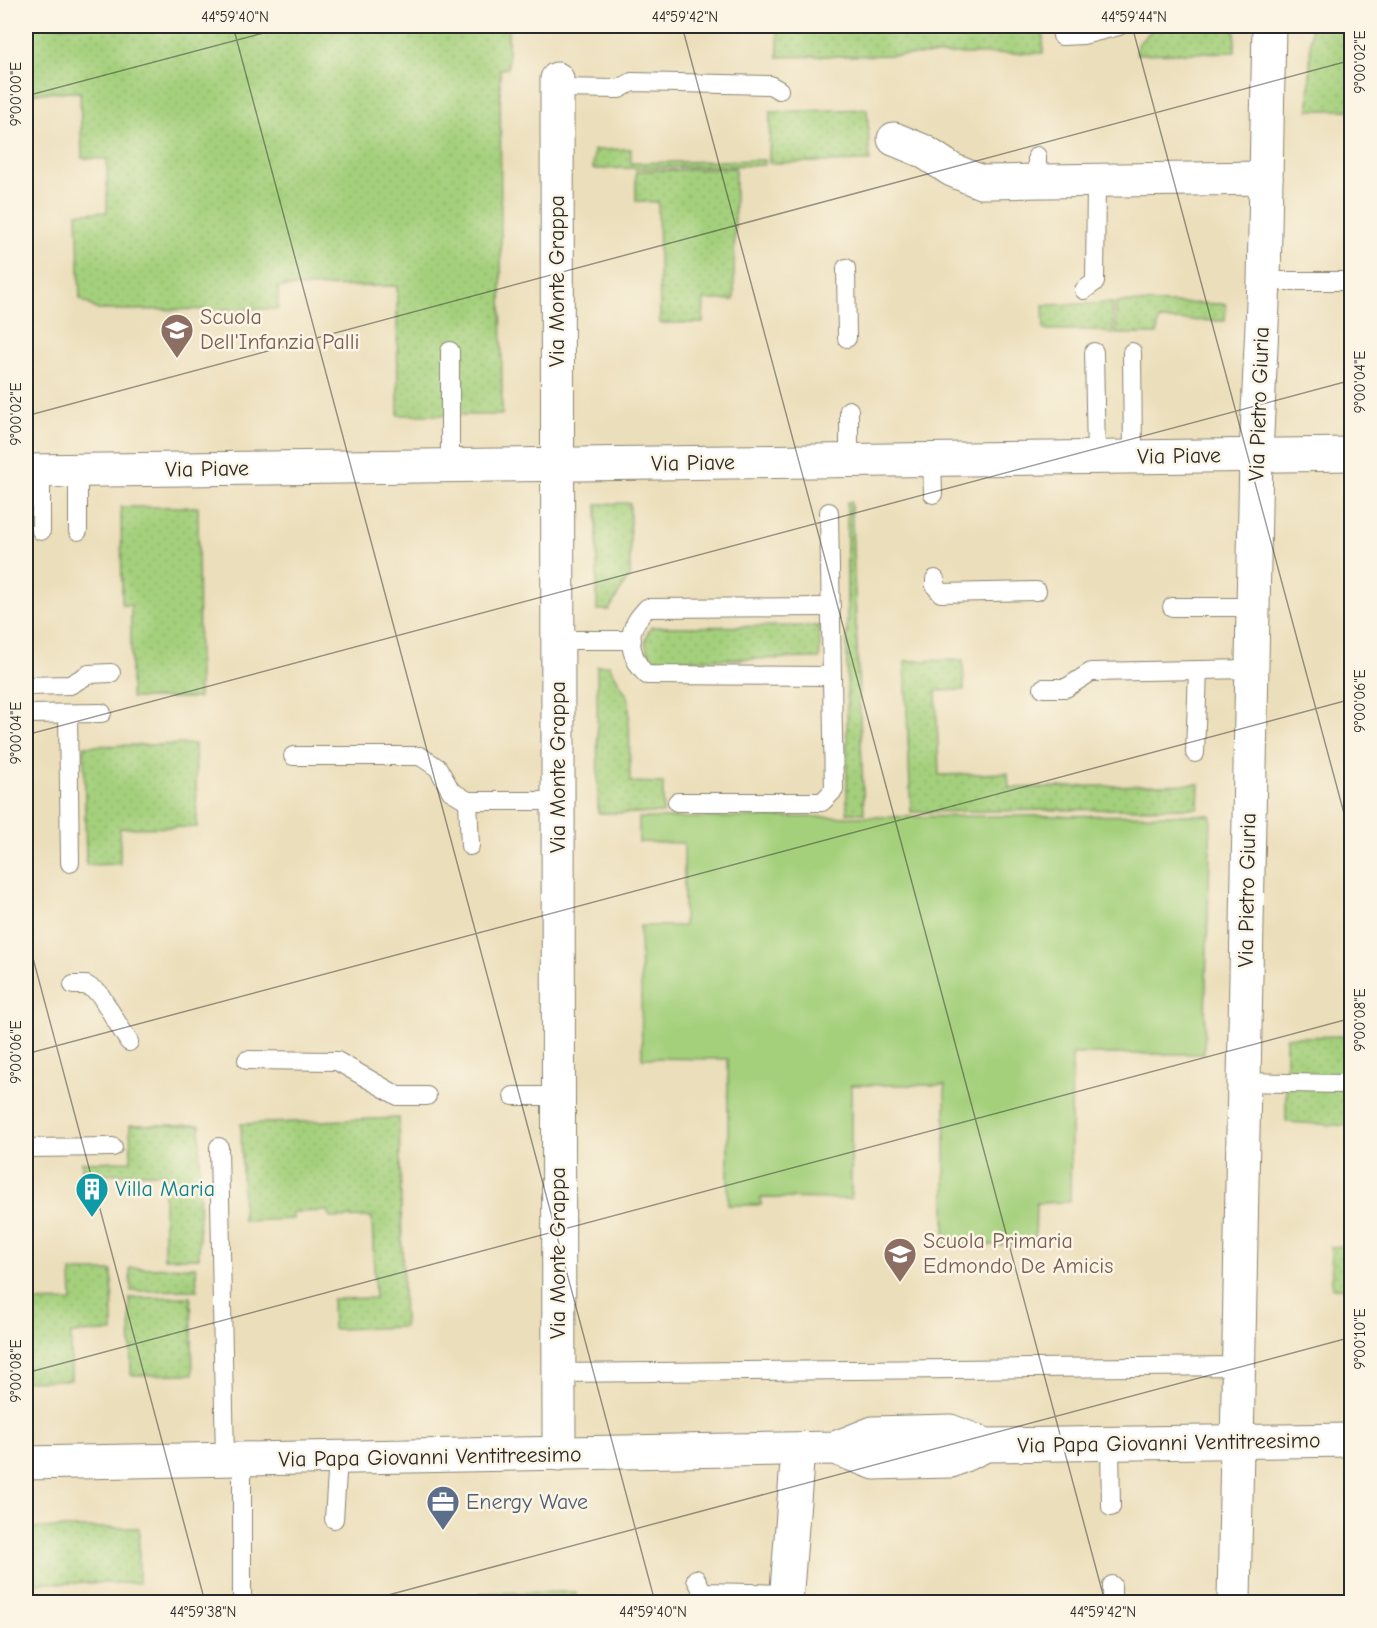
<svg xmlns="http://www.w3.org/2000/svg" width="1377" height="1628" font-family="'Comic Neue',sans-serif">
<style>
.park{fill:#a4d07c;stroke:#687e54;stroke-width:1.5}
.garden{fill:url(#garden-dots);stroke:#687e54;stroke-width:1.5}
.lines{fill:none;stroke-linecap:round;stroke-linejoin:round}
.lane-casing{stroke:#8b8472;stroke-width:20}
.street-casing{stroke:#8b8472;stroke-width:35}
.secondary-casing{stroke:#8b8472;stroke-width:35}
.lane{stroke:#fff;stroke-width:18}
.street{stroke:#fff;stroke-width:33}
.secondary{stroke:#fff;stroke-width:33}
.ticks{fill:none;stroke:#2b2b2b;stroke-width:1.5;stroke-opacity:0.45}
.labels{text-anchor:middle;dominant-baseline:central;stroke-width:5;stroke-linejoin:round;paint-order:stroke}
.street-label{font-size:22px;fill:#2b2b2b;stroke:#fcf5e5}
.education-label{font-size:22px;fill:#785e54;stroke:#fcf5e5;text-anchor:start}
.culture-label{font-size:22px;fill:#0d838f;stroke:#fcf5e5;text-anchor:start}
.service-label{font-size:22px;fill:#4e5e75;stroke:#fcf5e5;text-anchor:start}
.neatline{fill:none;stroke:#2b2b2b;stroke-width:2}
.ticks-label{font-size:15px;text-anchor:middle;fill:#2b2b2b}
</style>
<defs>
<pattern id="garden-dots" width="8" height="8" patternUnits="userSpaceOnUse" patternTransform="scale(1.5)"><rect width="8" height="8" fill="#a4d07c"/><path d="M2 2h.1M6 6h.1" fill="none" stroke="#8db36b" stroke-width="1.8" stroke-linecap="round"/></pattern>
</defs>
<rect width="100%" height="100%" fill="#fcf5e5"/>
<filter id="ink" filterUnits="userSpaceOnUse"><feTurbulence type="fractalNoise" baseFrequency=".0167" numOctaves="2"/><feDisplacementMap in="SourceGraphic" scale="12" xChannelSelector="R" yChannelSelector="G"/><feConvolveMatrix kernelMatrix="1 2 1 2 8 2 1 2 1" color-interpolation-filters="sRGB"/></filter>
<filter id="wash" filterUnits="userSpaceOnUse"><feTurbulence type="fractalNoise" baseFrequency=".008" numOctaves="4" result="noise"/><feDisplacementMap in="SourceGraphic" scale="24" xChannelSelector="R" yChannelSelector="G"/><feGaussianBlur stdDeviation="1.35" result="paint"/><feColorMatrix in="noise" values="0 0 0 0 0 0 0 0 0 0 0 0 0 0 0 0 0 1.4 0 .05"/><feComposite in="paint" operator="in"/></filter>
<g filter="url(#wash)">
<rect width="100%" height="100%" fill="#ebdeba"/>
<path class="park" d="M 1211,815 L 1204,1054 L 1072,1054 L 1070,1202 L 1036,1203 L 1035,1244 L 945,1246 L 945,1085 L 851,1085 L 851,1199 L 761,1198 L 761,1205 L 728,1205 L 728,1059 L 642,1058 L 640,926 L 684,926 L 684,843 L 639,842 L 639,818 Z"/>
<g class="garden">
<path d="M 26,26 L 508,26 L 508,68 L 500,69 L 502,415 L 398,415 L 397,286 L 278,287 L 278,309 L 98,310 L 80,299 L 77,213 L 107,212 L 107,159 L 82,158 L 80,92 L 26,93 Z"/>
<path d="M 778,26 L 1043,26 L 1043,53 L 778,57 Z"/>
<path d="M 1156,26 L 1235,26 L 1235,52 L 1137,54 L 1137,45 Z"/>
<path d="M 1311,26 L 1351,26 L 1351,110 L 1309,110 Z"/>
<path d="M 867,109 L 870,161 L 769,163 L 770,112 Z"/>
<path d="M 631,149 L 631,163 L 765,160 L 764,165 L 593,169 L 594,150 Z"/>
<path d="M 735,168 L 734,300 L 704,300 L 703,323 L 660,323 L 658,202 L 636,201 L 636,171 Z"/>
<path d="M 1116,302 L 1226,304 L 1225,321 L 1159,320 L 1157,334 L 1116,334 Z"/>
<path d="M 1113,303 L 1113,334 L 1095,330 L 1044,330 L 1043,305 Z"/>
<path d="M 847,502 L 851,502 L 864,813 L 847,813 Z"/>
<path d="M 630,503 L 630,577 L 626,581 L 609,610 L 597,610 L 597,504 Z"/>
<path d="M 121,507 L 198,507 L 199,698 L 131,698 L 131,605 L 122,605 Z"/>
<path d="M 819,626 L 820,658 L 652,660 C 645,648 642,638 652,627 Z"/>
<path d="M 963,660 L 964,690 L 936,691 L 939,775 L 1008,773 L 1009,788 L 1199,784 L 1198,808 L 911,812 L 905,661 Z"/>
<path d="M 609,665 L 629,699 L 630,782 L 663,783 L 663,813 L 598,813 L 597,666 Z"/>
<path d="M 195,744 L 197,827 L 120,828 L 120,864 L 86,865 L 84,746 Z"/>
<path d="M 1351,1036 L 1351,1288 L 1332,1288 L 1331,1247 L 1345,1246 L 1349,1126 L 1286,1122 L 1286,1037 Z"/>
<path d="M 399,1118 L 404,1327 L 333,1329 L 332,1299 L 375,1298 L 372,1217 L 330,1218 L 329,1211 L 293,1212 L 293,1219 L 243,1221 L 241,1124 Z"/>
<path d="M 130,1125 L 200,1125 L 199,1258 L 164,1258 L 164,1173 L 82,1174 L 82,1162 L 131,1161 Z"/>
<path d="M 196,1267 L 197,1290 L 131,1291 L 130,1268 Z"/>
<path d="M 71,1271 L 112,1271 L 113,1332 L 71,1333 L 71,1380 L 26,1381 L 26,1302 L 72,1301 Z"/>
<path d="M 191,1297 L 193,1374 L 131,1375 L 130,1298 Z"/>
<rect x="26" y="1528" width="113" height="55"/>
<path d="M 576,1592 L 576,1602 L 480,1602 L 480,1593 Z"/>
</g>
</g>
<g filter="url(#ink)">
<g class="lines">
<defs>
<g id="lane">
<path d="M 1062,36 L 1083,35 L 1119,26"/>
<path d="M 557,88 L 619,89 L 632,82 L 770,85 L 779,90"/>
<path d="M 1037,156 L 1037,182"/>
<path d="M 846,268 L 847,338"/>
<path d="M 1264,281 L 1352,281"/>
<path d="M 1084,290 L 1095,282 L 1096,181"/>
<path d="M 1094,352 L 1096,457"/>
<path d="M 1132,352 L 1133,456"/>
<path d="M 849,410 L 849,461"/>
<path d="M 932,459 L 933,494"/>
<path d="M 450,465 L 450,351"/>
<path d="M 41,531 L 41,471"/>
<path d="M 78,531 L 78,470"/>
<path d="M 935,579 L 935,586 L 941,593 L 1037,591"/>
<path d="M 831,607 L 647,608 C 641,615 634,622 632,632 C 628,647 636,665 647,675 L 832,676"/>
<path d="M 1172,607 L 1253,607"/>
<path d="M 557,640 L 632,640"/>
<path d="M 26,686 L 70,685 L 89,674 L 111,673"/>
<path d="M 1043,688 L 1066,688 L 1091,672 L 1252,669"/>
<path d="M 26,714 L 102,713"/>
<path d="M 68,714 L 70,863"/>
<path d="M 1195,753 L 1198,670"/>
<path d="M 293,756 L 420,756 L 438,768 L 451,791 L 468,801 L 558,801"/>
<path d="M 468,801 L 470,846"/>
<path d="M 677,802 L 822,802 L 834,790 L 829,512"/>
<path d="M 73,985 L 86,985 L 99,993 L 129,1042"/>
<path d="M 247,1060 L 337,1061 L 398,1096 L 427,1096"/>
<path d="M 1243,1082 L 1343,1084"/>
<path d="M 513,1096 L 558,1096"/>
<path d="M 219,1147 L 225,1460"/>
<path d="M 26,1148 L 113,1147"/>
<path d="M 558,1373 L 1238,1366"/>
<path d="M 1110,1443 L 1111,1507"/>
<path d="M 334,1519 L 338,1458"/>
<path d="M 696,1579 L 703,1592 L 787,1594"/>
<path d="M 1112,1585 L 1112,1597"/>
<path d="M 242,1602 L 242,1460"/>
</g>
<g id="street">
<path d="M 557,79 L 559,1454"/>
<path d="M 894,139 L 923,151 L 952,170 L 981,182 L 1266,178"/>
<path d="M 26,471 L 1352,454"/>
<path d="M 786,1602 L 798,1450"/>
<path d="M 1234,1602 L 1256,455 L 1264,281 L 1269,26"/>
</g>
<g id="secondary">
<path d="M 835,1448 L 875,1463 L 907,1462 L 951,1461 L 986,1445"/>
<path d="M 26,1463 L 835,1448 L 873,1433 L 950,1431 L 986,1445 L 1352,1440"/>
</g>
</defs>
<use href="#lane" class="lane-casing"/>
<use href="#street" class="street-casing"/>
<use href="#secondary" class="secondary-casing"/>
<use href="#lane" class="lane"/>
<use href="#street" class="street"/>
<use href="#secondary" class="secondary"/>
</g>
</g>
<path class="ticks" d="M 233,26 L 655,1602M 682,26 L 1105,1602M 1132,26 L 1352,843M 26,96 L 290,26M 26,416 L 1352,60M 26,735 L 1352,380M 26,932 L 205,1602M 26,1054 L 1352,699M 26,1373 L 1352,1018M 362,1602 L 1352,1337"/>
<defs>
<symbol id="school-pin" viewBox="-11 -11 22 30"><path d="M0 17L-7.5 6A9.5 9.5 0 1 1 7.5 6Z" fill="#8d6e63" stroke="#fcf5e5"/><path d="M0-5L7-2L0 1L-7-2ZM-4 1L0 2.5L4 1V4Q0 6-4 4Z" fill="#fff"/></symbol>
<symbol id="building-pin" viewBox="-11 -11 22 30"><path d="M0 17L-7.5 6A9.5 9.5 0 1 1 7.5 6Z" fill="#0f9aa8" stroke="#fcf5e5"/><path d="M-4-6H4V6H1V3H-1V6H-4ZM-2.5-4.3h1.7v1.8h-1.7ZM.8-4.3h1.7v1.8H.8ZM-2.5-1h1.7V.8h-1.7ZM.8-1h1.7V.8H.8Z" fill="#fff"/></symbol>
<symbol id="office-pin" viewBox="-11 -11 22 30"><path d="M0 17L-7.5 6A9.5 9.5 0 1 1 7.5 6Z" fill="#5c6f8a" stroke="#fcf5e5"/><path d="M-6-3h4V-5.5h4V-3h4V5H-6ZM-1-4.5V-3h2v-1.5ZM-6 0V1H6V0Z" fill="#fff"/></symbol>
</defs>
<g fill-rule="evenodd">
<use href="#school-pin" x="158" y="311" width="38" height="52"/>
<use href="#building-pin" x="73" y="1170" width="38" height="52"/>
<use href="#school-pin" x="881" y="1235" width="38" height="52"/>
<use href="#office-pin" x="424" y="1483" width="38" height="52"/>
</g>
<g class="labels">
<g class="street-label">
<text transform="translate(557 281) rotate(-90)">Via Monte Grappa</text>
<text transform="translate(1259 404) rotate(-88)">Via Pietro Giuria</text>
<text transform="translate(1179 456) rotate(-1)">Via Piave</text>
<text transform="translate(693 463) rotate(-1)">Via Piave</text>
<text transform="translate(207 469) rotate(-1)">Via Piave</text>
<text transform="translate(558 767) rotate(-90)">Via Monte Grappa</text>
<text transform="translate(1247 890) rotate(-89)">Via Pietro Giuria</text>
<text transform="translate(558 1253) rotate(-90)">Via Monte Grappa</text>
<text transform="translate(1169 1443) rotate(-1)">Via Papa Giovanni Ventitreesimo</text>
<text transform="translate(430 1457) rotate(-1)">Via Papa Giovanni Ventitreesimo</text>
</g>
<g class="education-label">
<text x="200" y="317">Scuola<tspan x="200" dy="25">Dell'Infanzia Palli</tspan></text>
<text x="923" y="1241">Scuola Primaria<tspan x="923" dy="25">Edmondo De Amicis</tspan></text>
</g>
<g class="culture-label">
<text x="115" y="1189">Villa Maria</text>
</g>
<g class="service-label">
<text x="466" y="1502">Energy Wave</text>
</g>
</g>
<rect width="1377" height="1628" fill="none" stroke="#fcf5e5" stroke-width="66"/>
<rect x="33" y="33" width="1311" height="1562" class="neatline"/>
<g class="ticks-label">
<text x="235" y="22">44°59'40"N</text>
<text x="685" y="22">44°59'42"N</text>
<text x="1134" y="22">44°59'44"N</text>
<text transform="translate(1360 62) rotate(-90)" y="5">9°00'02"E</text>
<text transform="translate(16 94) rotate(-90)" y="5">9°00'00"E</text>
<text transform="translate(1360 382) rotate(-90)" y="5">9°00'04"E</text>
<text transform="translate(16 414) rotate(-90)" y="5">9°00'02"E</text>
<text transform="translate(1360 701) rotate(-90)" y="5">9°00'06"E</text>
<text transform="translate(16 733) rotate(-90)" y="5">9°00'04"E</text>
<text transform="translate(1360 1020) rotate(-90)" y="5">9°00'08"E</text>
<text transform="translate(16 1052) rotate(-90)" y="5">9°00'06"E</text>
<text transform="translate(1360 1339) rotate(-90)" y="5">9°00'10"E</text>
<text transform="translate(16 1371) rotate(-90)" y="5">9°00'08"E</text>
<text x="203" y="1617">44°59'38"N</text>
<text x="653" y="1617">44°59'40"N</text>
<text x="1103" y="1617">44°59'42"N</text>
</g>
</svg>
